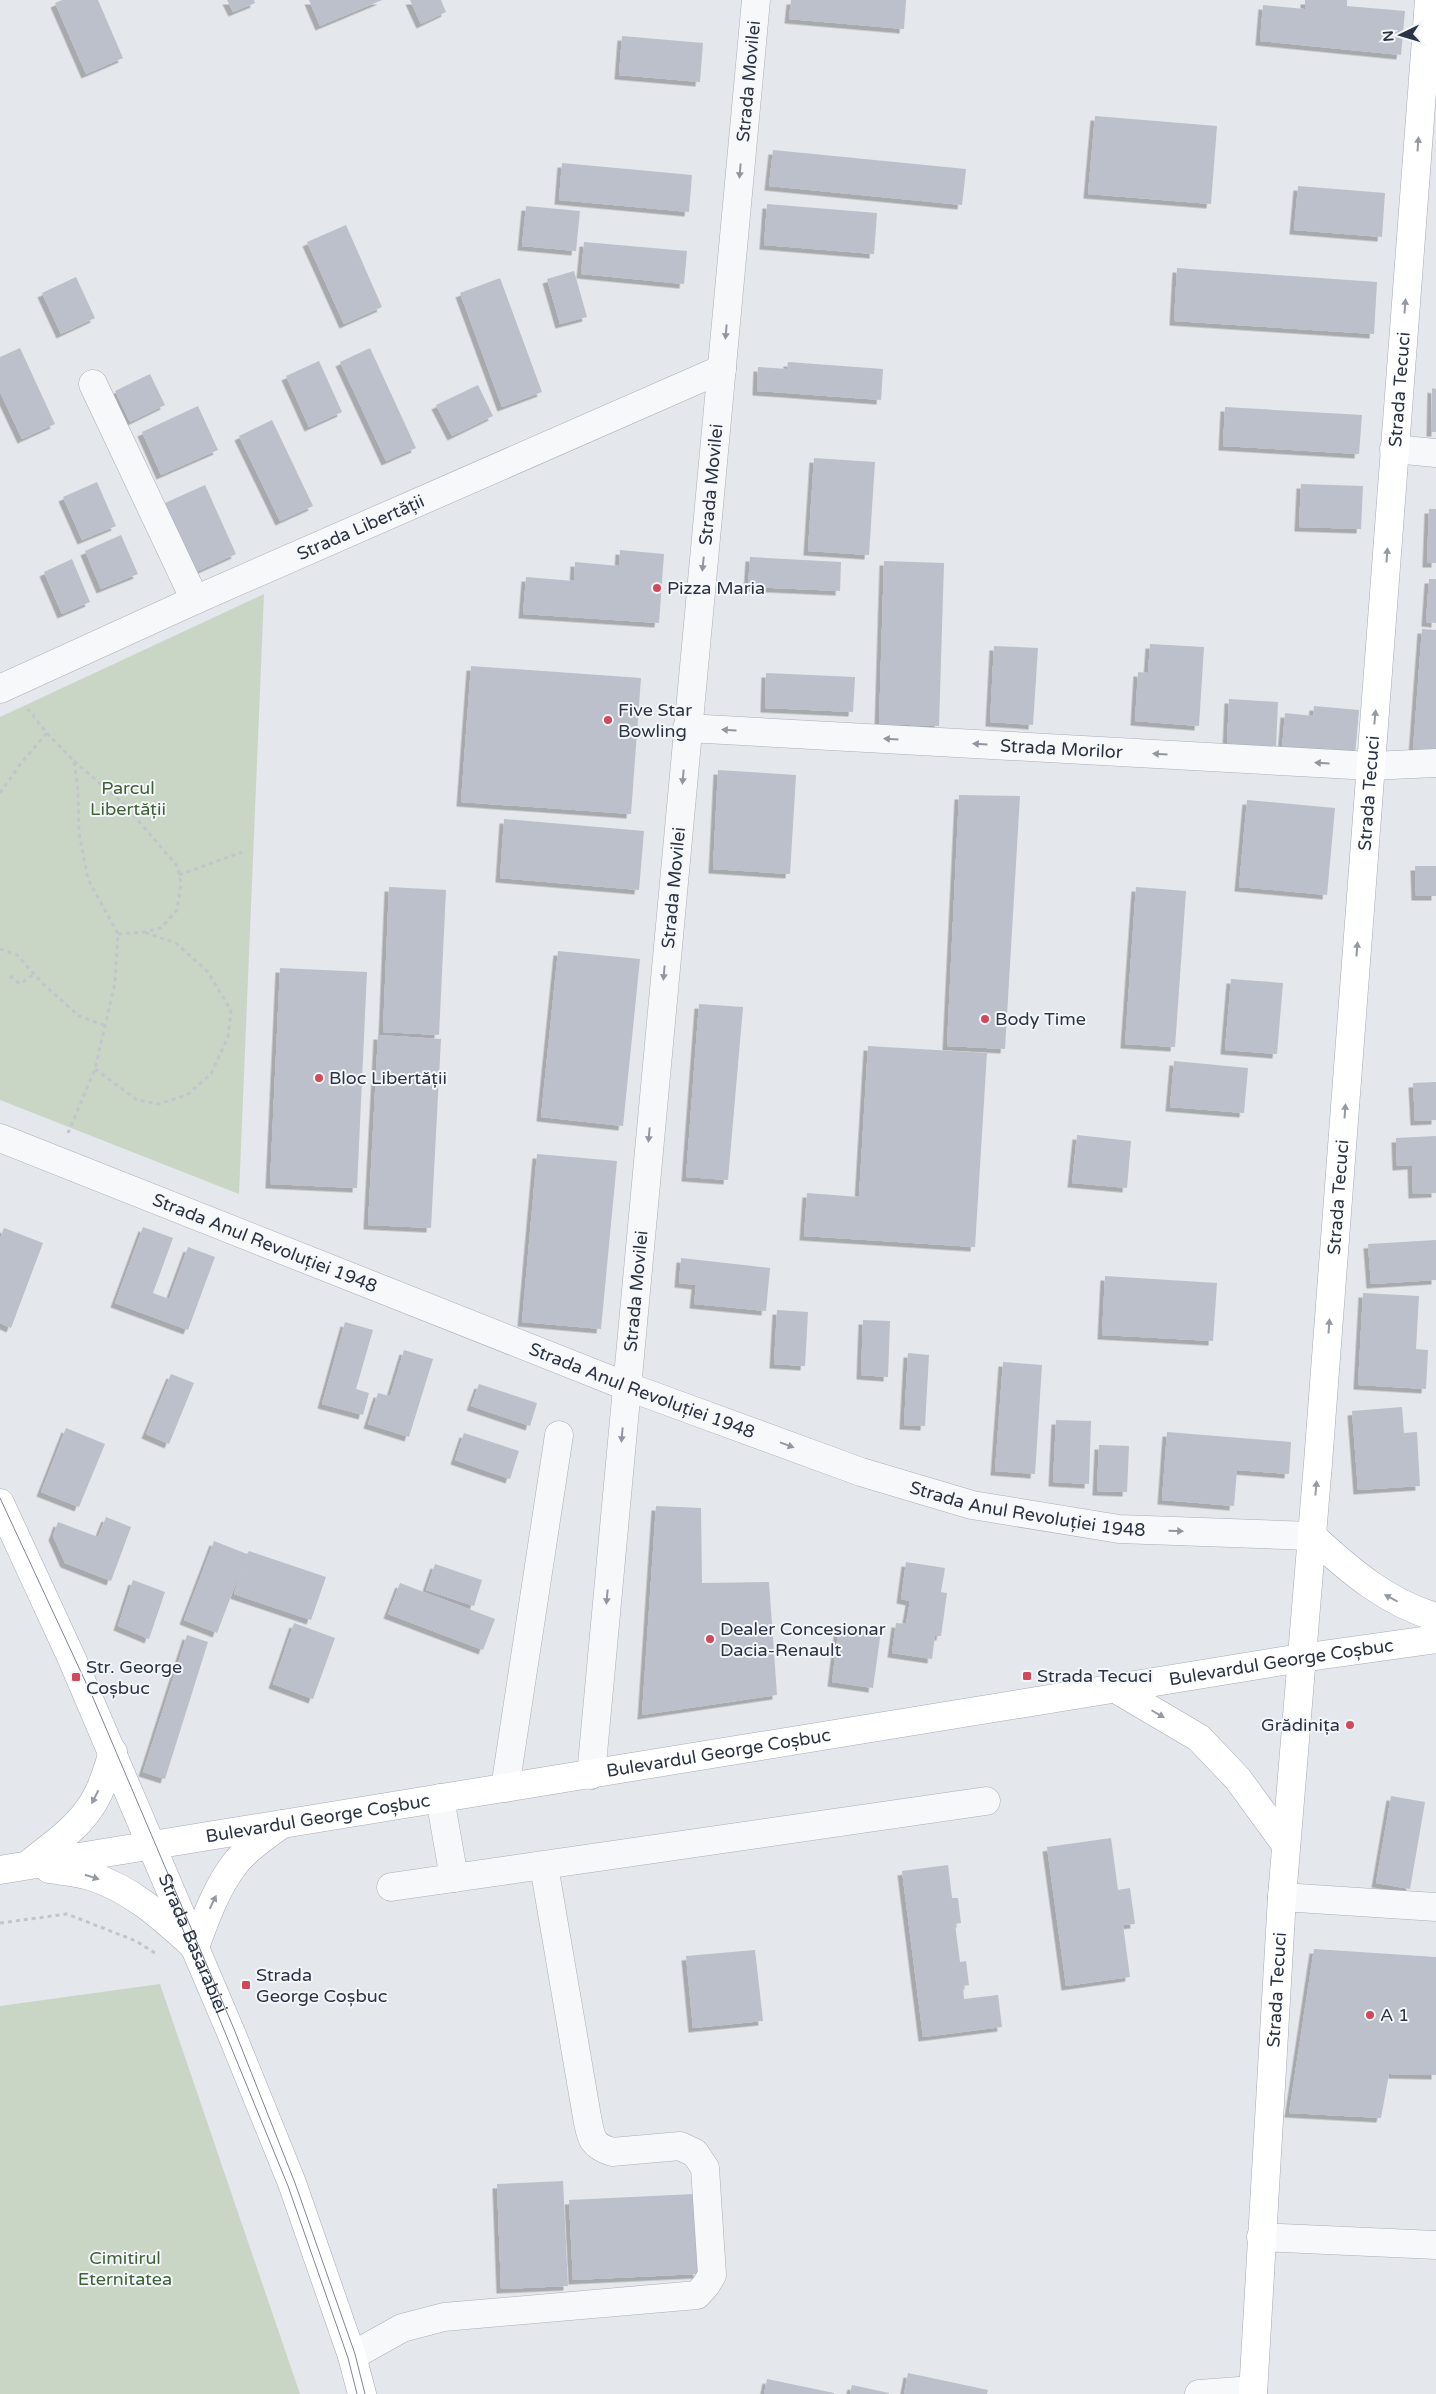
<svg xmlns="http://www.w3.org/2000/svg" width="1436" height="2394" font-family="'Varela Round',sans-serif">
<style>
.green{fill:#c9d6c5}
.building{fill:#bbc0ca;filter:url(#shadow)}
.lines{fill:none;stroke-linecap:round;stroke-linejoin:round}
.minor-casing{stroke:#a9aeb7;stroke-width:29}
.major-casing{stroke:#a3abb8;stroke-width:29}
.path{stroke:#c2c5cb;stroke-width:3;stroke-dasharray:4 4;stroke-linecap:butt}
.minor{stroke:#f7f8fa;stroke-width:28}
.major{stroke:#fff;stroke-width:28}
.tram{stroke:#7d8696;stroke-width:1}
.oneway{fill:#959aa2}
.oneway2{fill:#9196a0}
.poi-dot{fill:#d1495b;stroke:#f4f6f9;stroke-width:2}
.labels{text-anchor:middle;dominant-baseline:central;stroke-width:4;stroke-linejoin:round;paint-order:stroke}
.street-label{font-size:18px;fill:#2b3445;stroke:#f4f6f9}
.poi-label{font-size:18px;fill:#2b3445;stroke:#f4f6f9;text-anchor:start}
.park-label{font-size:18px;fill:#3f6138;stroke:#f4f6f9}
</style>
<defs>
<filter id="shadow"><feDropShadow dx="-4.5" dy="4.5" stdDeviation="0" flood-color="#0004"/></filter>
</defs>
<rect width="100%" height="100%" fill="#e4e7ec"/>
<g class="green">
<path d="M 264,594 L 239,1194 L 0,1100 L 0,717 Z"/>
<path d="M 160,1984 L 300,2394 L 0,2394 L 0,2006 Z"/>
</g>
<g class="building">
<path d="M 62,0 L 98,0 L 123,58 L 86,74 L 55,3 Z"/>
<path d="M 227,0 L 254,0 L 255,3 L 233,12 Z"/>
<path d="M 309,0 L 382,0 L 320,26 Z"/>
<path d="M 410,0 L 441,0 L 446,12 L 421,24 Z"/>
<path d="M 791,0 L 906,0 L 904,29 L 789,19 Z"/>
<path d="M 1305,0 L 1347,0 L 1347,6 L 1405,11 L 1401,55 L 1260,41 L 1263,5 L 1305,9 Z"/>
<path d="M 622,36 L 703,43 L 700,82 L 619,75 Z"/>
<path d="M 1095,116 L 1217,126 L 1211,204 L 1088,194 Z"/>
<path d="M 773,150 L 966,169 L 962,205 L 769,186 Z"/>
<path d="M 562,163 L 692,175 L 689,212 L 559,200 Z"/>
<path d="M 1298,186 L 1385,193 L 1382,237 L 1294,230 Z"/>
<path d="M 767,204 L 877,213 L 874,254 L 764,245 Z"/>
<path d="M 526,206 L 580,211 L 576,251 L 522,246 Z"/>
<path d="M 346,225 L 382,307 L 344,324 L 307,242 Z"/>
<path d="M 584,242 L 687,251 L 684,284 L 581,274 Z"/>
<path d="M 1177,268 L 1377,282 L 1374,334 L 1174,321 Z"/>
<path d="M 574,271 L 587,317 L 560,324 L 547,279 Z"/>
<path d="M 76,277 L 95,318 L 61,334 L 42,293 Z"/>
<path d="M 500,278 L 542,392 L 502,407 L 460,293 Z"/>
<path d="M 20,348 L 55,424 L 22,439 L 0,392 L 0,357 Z"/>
<path d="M 370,348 L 416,448 L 386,461 L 340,362 Z"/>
<path d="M 319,361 L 342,412 L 309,427 L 286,376 Z"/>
<path d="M 788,362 L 883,369 L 881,400 L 757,391 L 758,367 L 787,369 Z"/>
<path d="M 150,374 L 165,405 L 130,422 L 115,391 Z"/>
<path d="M 478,385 L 493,416 L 452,436 L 436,405 Z"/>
<path d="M 1432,388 L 1436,389 L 1436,432 L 1431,432 Z"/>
<path d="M 198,406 L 218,450 L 161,475 L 142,432 Z"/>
<path d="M 1225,407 L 1362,415 L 1359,454 L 1223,446 Z"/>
<path d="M 272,420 L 313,506 L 280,521 L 239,436 Z"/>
<path d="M 814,458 L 875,462 L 869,555 L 808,551 Z"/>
<path d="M 97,482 L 116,526 L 82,540 L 63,497 Z"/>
<path d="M 1301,484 L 1363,486 L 1361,529 L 1299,527 Z"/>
<path d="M 205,485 L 236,554 L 196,572 L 165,503 Z"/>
<path d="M 1429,509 L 1436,509 L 1436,563 L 1427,563 Z"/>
<path d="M 121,535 L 138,574 L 101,589 L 85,551 Z"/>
<path d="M 620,550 L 664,554 L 659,623 L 523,614 L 526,577 L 574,581 L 575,562 L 619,566 Z"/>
<path d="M 750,557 L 841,562 L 840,591 L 748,587 Z"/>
<path d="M 72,559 L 90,602 L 62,614 L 44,572 Z"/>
<path d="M 884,561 L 944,563 L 939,726 L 879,724 Z"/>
<path d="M 1429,579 L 1436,579 L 1436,623 L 1426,622 Z"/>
<path d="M 1422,629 L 1436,630 L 1436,752 L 1413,750 Z"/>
<path d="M 1150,644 L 1204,647 L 1199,726 L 1135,721 L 1138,672 L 1148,673 Z"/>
<path d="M 994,646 L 1038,648 L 1033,725 L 990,722 Z"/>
<path d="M 471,666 L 641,678 L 631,814 L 461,802 Z"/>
<path d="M 766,673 L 855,677 L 853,712 L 765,708 Z"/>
<path d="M 1229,699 L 1278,702 L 1276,747 L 1227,744 Z"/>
<path d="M 1314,706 L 1359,710 L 1355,755 L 1282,749 L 1285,713 L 1313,716 Z"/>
<path d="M 718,770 L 796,775 L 790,874 L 713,869 Z"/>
<path d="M 959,795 L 1020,796 L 1005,1049 L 947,1046 Z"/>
<path d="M 1247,800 L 1335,808 L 1327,895 L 1239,887 Z"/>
<path d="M 504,819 L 644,831 L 639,890 L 500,878 Z"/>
<path d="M 1415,866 L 1436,866 L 1436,896 L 1416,896 Z"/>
<path d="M 389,887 L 446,890 L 439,1035 L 383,1032 Z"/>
<path d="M 1136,887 L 1186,891 L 1175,1047 L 1125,1044 Z"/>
<path d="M 558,951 L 640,959 L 623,1126 L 541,1117 Z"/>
<path d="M 280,968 L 367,972 L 357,1188 L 270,1184 Z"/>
<path d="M 1231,979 L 1283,983 L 1277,1054 L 1225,1050 Z"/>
<path d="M 699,1004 L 743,1007 L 728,1180 L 686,1177 Z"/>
<path d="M 378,1035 L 441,1039 L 431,1228 L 368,1225 Z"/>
<path d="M 868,1046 L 987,1053 L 975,1247 L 804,1236 L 807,1193 L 859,1197 Z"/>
<path d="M 1174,1061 L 1248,1068 L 1244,1113 L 1170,1107 Z"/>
<path d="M 1436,1082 L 1436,1120 L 1415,1121 L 1413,1083 Z"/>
<path d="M 1077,1135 L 1131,1141 L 1127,1188 L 1072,1183 Z"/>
<path d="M 1436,1136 L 1436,1193 L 1413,1194 L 1412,1165 L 1397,1166 L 1396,1138 Z"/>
<path d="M 537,1154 L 617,1161 L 601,1329 L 522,1322 Z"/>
<path d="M 143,1227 L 173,1238 L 153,1293 L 169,1299 L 188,1247 L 215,1257 L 188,1330 L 115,1303 Z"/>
<path d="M 4,1228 L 43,1243 L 11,1328 L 0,1323 L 0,1239 Z"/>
<path d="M 1436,1240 L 1436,1280 L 1371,1284 L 1368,1244 Z"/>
<path d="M 681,1258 L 770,1268 L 766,1311 L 694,1304 L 696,1285 L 679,1283 Z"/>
<path d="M 1105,1276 L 1217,1283 L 1213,1341 L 1102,1335 Z"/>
<path d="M 1363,1293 L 1419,1296 L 1416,1349 L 1428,1350 L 1426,1389 L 1358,1385 Z"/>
<path d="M 777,1310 L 808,1312 L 805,1366 L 774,1364 Z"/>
<path d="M 863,1320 L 890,1321 L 888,1377 L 861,1375 Z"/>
<path d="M 345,1322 L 373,1330 L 356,1389 L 369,1393 L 363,1415 L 322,1404 Z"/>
<path d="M 404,1350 L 433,1359 L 409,1437 L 368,1424 L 378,1393 L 390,1396 Z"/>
<path d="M 908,1353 L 929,1355 L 925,1426 L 904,1425 Z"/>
<path d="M 1003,1362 L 1042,1365 L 1035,1474 L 995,1471 Z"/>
<path d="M 171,1374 L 194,1383 L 169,1444 L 146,1434 Z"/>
<path d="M 479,1384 L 537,1403 L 530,1426 L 471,1406 Z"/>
<path d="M 1402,1407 L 1404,1433 L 1417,1432 L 1420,1486 L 1358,1490 L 1352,1411 Z"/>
<path d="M 1056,1420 L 1091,1421 L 1089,1484 L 1053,1482 Z"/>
<path d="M 66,1428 L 105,1444 L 79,1507 L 41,1492 Z"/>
<path d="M 1167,1432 L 1291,1442 L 1289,1474 L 1237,1470 L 1234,1506 L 1162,1500 Z"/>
<path d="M 464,1433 L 519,1451 L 510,1479 L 455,1460 Z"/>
<path d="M 1099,1445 L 1129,1446 L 1127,1492 L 1097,1491 Z"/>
<path d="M 656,1506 L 701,1508 L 702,1583 L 769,1582 L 777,1695 L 642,1715 Z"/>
<path d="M 106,1517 L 131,1527 L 111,1581 L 65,1563 L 53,1536 L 58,1522 L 98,1537 Z"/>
<path d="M 214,1541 L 247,1554 L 249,1551 L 326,1577 L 311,1620 L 234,1594 L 243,1565 L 217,1633 L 184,1620 Z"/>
<path d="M 906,1562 L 945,1568 L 941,1592 L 947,1593 L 941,1636 L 935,1636 L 932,1659 L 892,1653 L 896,1623 L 906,1624 L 910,1601 L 901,1599 Z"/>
<path d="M 435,1564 L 482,1580 L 474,1606 L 426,1590 Z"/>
<path d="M 133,1580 L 165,1592 L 149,1639 L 118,1626 Z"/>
<path d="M 400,1583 L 495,1619 L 483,1650 L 388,1614 Z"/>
<path d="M 294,1623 L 335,1638 L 313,1699 L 273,1684 Z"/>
<path d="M 839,1625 L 881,1631 L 873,1688 L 832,1682 Z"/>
<path d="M 187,1635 L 208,1642 L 165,1779 L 143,1772 Z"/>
<path d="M 1391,1796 L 1425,1802 L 1410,1889 L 1376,1883 Z"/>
<path d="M 1111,1838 L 1118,1890 L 1130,1888 L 1135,1924 L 1123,1925 L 1130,1977 L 1066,1986 L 1047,1847 Z"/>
<path d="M 948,1865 L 952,1898 L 958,1898 L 961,1923 L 955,1924 L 960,1962 L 966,1961 L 969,1985 L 963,1986 L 964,1999 L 998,1995 L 1002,2027 L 923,2037 L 902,1871 Z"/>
<path d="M 1314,1949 L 1436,1957 L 1436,2075 L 1389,2074 L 1381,2118 L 1289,2113 Z"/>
<path d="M 755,1950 L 763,2021 L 693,2028 L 686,1956 Z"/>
<path d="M 563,2181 L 568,2286 L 501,2289 L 497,2184 Z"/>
<path d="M 694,2194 L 698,2274 L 573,2280 L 569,2200 Z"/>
<path d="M 908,2373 L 988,2390 L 987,2394 L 904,2394 Z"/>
<path d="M 767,2379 L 834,2393 L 834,2394 L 764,2394 Z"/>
<path d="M 852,2385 L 889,2393 L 889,2394 L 850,2394 Z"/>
</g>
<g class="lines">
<defs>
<g id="minor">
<path d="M 93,384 L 195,600"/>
<path d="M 1394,449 L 1436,453"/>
<path id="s1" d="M 0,689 L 195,600 L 722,369"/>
<path id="s2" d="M 687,728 L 1371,766 L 1436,763"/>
<path id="s3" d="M 0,1138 L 626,1386 L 861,1472 L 972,1505 L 1119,1529 L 1312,1536"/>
<path id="s4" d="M 591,1775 L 756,0"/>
<path d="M 505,1788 L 559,1435"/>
<path d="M 440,1798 L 454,1878"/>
<path d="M 391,1887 L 986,1801"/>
<path d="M 1282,1897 L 1436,1907"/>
<path d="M 1261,2237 L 1436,2245"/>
<path d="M 352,2356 L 402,2328 L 444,2317 L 697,2295 L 706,2285 L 712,2275 L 705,2168 L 695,2153 L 680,2146 L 612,2152 C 590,2145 591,2136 587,2117 L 544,1866"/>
<path d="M 1199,2394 L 1253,2390"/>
</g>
<g id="major">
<path id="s5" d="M 0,1503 L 72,1659 L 232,2035 L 292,2183 L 352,2356 L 362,2394"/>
<path d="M 1312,1536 C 1349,1570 1387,1603 1436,1617"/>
<path d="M 1116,1689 L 1199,1738 L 1238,1779 L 1286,1845"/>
<path d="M 29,1864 C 49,1847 74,1831 89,1809 C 101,1793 107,1771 113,1752"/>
<path d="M 49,1869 C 62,1871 77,1872 90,1876 C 132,1889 163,1918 195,1947 C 206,1917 217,1886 237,1861 C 249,1847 267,1835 282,1824"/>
<path id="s6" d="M 0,1870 L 1301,1658 L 1436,1639"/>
<path id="s7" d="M 1253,2394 L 1282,1897 L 1318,1463 L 1429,0"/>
</g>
</defs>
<use href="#minor" class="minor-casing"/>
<use href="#major" class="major-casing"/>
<g class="path">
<path d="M 47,733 L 74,761 L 78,790 L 79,833 L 88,879 L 118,934 L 115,983 L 95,1069 L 68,1133"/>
<path d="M 74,761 L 124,804 L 178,867 L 181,884 L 177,910 L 161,928 L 144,932 L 118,934"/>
<path d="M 0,793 L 21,763 L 47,733 L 28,709"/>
<path d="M 179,875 L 242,852"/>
<path d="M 0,949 L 17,955 L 43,984 L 79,1016 L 106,1026"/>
<path d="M 10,976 L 20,984 L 34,974"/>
<path d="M 95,1069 L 137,1100 L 159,1104 L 187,1095 L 211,1074 L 228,1037 L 231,1010 L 207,971 L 176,943 L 144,932"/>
<path d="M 0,1923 L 67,1914 L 136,1941 L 155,1953"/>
</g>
<use href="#minor" class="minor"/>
<use href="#major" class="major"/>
<g class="tram">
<path d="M 0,1498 L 94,1700 L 234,2029 L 295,2183 L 355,2354 L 365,2394"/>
<path d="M 172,1903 L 288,2186 L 348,2358 L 357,2394"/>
</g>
</g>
<defs><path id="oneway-solid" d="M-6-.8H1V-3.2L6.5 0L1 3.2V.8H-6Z" transform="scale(1.25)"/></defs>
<g class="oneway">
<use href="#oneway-solid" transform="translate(1418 144) rotate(-86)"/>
<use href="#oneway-solid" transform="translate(1405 306) rotate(-86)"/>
<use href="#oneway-solid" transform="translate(1387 555) rotate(-86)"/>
<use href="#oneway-solid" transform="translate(1375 717) rotate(-85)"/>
<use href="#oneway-solid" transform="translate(1357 949) rotate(-86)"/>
<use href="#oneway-solid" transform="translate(1345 1111) rotate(-86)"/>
<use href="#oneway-solid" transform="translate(1329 1326) rotate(-86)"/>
<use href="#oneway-solid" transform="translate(1316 1488) rotate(-85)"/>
<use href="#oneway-solid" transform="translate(1391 1598) rotate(-152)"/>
<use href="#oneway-solid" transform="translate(1158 1714) rotate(30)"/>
<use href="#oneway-solid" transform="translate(95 1797) rotate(117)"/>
<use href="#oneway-solid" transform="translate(92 1877) rotate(18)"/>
<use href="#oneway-solid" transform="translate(213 1902) rotate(-64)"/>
</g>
<g class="oneway2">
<use href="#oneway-solid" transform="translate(740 171) rotate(95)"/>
<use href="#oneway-solid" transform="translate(726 332) rotate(95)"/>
<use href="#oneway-solid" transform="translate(703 564) rotate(96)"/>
<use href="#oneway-solid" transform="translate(729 730) rotate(-177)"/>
<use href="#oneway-solid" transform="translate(891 739) rotate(-177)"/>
<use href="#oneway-solid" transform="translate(980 744) rotate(-177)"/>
<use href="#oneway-solid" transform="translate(1160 754) rotate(-177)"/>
<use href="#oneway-solid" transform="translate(1322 763) rotate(-177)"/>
<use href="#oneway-solid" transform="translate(683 777) rotate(95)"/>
<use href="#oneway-solid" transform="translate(664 973) rotate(95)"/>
<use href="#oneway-solid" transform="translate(649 1135) rotate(95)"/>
<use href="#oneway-solid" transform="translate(622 1435) rotate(95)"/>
<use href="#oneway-solid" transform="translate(787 1445) rotate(20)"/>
<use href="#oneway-solid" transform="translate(1176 1531) rotate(2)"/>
<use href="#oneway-solid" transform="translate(607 1597) rotate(95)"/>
</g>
<g class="poi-dot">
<circle cx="657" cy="588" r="5"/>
<circle cx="608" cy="720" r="5"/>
<circle cx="985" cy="1019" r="5"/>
<circle cx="319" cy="1078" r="5"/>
<circle cx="710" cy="1639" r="5"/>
<rect x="1022" y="1671" width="10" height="10" rx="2.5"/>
<rect x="71" y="1672" width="10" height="10" rx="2.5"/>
<circle cx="1350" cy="1725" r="5"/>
<rect x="241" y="1980" width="10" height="10" rx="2.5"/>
<circle cx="1370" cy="2015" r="5"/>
</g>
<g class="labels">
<g class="street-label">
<text stroke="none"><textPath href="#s4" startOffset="1701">Strada Movilei</textPath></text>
<text stroke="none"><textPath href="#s7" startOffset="2010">Strada Tecuci</textPath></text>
<text stroke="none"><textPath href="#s4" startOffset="1296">Strada Movilei</textPath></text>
<text stroke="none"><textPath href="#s1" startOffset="395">Strada Libertății</textPath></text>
<text stroke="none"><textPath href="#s2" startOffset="375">Strada Morilor</textPath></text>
<text stroke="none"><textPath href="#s7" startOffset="1605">Strada Tecuci</textPath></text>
<text stroke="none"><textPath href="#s4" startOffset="891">Strada Movilei</textPath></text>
<text stroke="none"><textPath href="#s7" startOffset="1200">Strada Tecuci</textPath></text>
<text stroke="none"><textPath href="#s3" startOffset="285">Strada Anul Revoluției 1948</textPath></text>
<text stroke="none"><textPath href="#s4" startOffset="486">Strada Movilei</textPath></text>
<text stroke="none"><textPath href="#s3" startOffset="690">Strada Anul Revoluției 1948</textPath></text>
<text stroke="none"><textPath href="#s3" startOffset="1095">Strada Anul Revoluției 1948</textPath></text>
<text stroke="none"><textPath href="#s6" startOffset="1298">Bulevardul George Coșbuc</textPath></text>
<text stroke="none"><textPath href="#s6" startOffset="728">Bulevardul George Coșbuc</textPath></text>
<text stroke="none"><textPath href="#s6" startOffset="322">Bulevardul George Coșbuc</textPath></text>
<text stroke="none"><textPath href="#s5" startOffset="481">Strada Basarabiei</textPath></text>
<text stroke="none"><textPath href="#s7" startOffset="405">Strada Tecuci</textPath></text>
</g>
<g class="poi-label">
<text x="667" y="588">Pizza Maria</text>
<text x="618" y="710">Five Star<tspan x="618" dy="21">Bowling</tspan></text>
<text x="995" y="1019">Body Time</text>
<text x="329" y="1078">Bloc Libertății</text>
<text x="720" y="1629">Dealer Concesionar<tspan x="720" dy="21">Dacia-Renault</tspan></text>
<text x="86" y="1667">Str. George<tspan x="86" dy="21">Coșbuc</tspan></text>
<text x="1037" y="1676">Strada Tecuci</text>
<text x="1340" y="1725" text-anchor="end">Grădinița</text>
<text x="256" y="1975">Strada<tspan x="256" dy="21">George Coșbuc</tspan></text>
<text x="1380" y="2015">A 1</text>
</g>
<g class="park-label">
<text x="128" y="788">Parcul<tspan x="128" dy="21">Libertății</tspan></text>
<text x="125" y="2258">Cimitirul<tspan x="125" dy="21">Eternitatea</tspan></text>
</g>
</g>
<g transform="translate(1401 35) rotate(265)" stroke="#f4f6f9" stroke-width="4" paint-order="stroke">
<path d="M0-4L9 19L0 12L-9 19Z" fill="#2b3445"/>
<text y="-8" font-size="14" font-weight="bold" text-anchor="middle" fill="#2b3445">N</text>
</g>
</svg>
